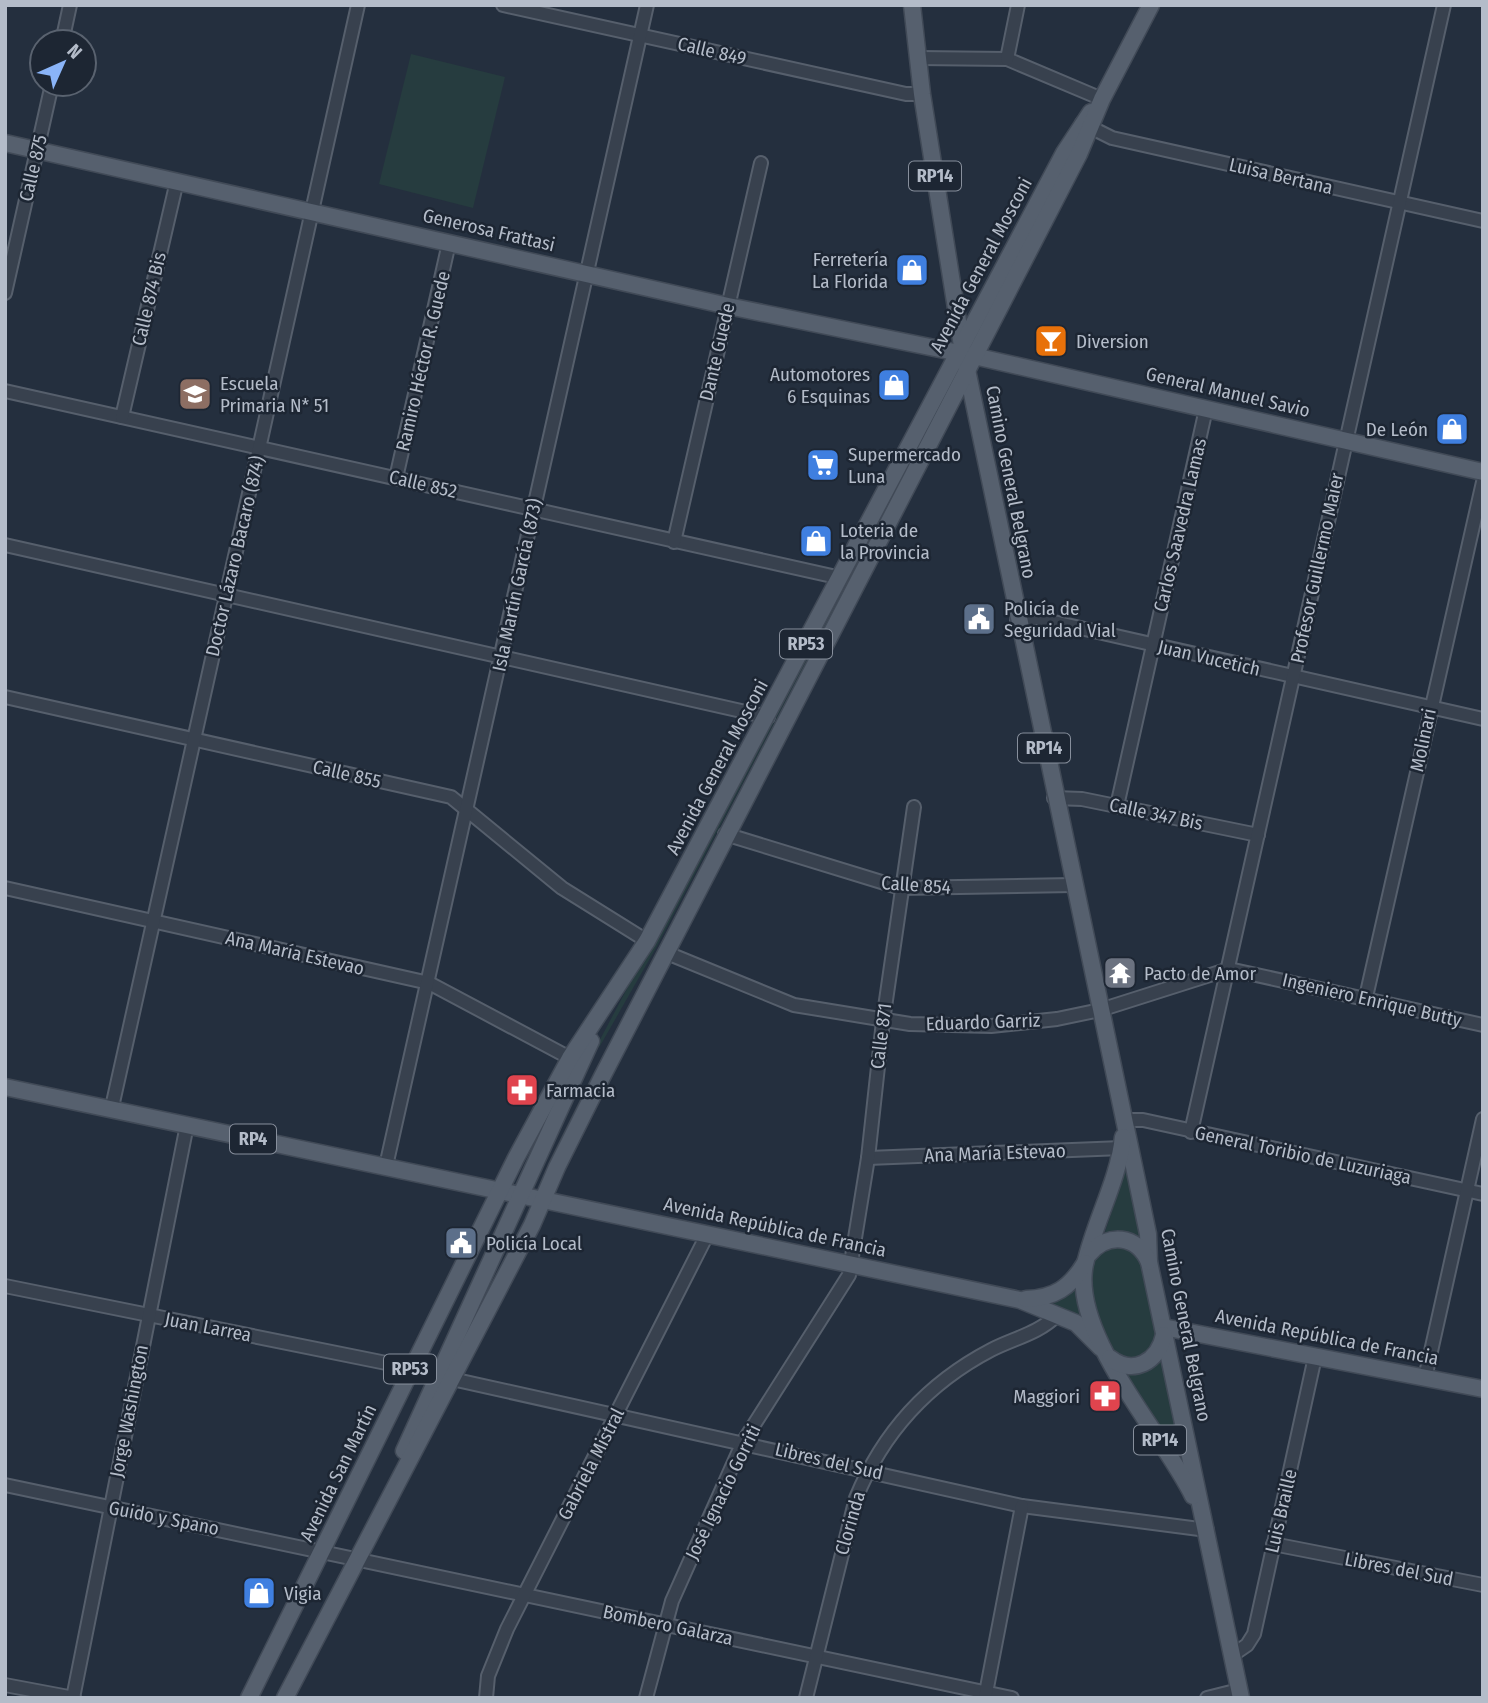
<svg xmlns="http://www.w3.org/2000/svg" width="1488" height="1703" font-family="'Fira Sans Condensed',sans-serif">
<style>
.green{fill:#263c3f}
.lines{fill:none;stroke-linecap:round;stroke-linejoin:round}
.minor-casing{stroke:#565f6c;stroke-width:16}
.major-casing{stroke:#414a57;stroke-width:19}
.minor{stroke:#38414e;stroke-width:12}
.major{stroke:#56606e;stroke-width:16}
.labels{text-anchor:middle;dominant-baseline:central;stroke-width:5;stroke-linejoin:round;paint-order:stroke}
.shield{fill:#1d2633;stroke:#878f9c;stroke-width:2}
.shield-label{font-size:18px;font-weight:bold;fill:#b4bcc9}
.street-label{font-size:19px;fill:#b4bcc9;stroke:#1d2633}
.poi-label{font-size:19px;fill:#b4bcc9;stroke:#1d2633;text-anchor:start}
</style>
<rect width="100%" height="100%" fill="#242f3e"/>
<g class="green">
<path d="M 411,54 L 505,77 L 473,208 L 379,184 Z"/>
<path d="M 957,366 L 959,371 L 657,946 L 600,1046 L 595,1049 Z"/>
<path d="M 1125,1171 L 1128,1172 L 1142,1240 L 1103,1238 Z"/>
<path d="M 1126,1247 L 1140,1258 L 1158,1337 L 1157,1344 L 1139,1360 L 1113,1355 C 1097,1330 1076,1272 1102,1248 Z"/>
<path d="M 1081,1280 L 1087,1321 L 1036,1303 Z"/>
<path d="M 1162,1357 L 1180,1451 L 1174,1452 L 1120,1369 Z"/>
</g>
<g class="lines">
<defs>
<g id="minor">
<path d="M 503,5 L 906,94 L 922,94"/>
<path d="M 62,42 L 70,5"/>
<path d="M 918,58 L 1007,59 L 1102,99"/>
<path d="M 1007,59 L 1018,5"/>
<path d="M 1082,123 L 1112,138 L 1483,221"/>
<path d="M 5,293 L 52,84"/>
<path d="M 5,391 L 841,578"/>
<path d="M 122,417 L 177,181"/>
<path d="M 396,478 L 449,243"/>
<path d="M 674,542 L 761,163"/>
<path d="M 5,545 L 768,717"/>
<path d="M 1017,620 L 1036,618 L 1483,719"/>
<path d="M 5,697 L 451,797 L 562,888 L 647,941"/>
<path d="M 1054,798 L 1082,799 L 1258,835"/>
<path d="M 1117,806 L 1206,409"/>
<path d="M 725,834 L 901,888 L 1073,885"/>
<path d="M 5,888 L 429,983 L 570,1058"/>
<path d="M 667,953 L 794,1005 L 910,1024 L 991,1026 L 1057,1019 L 1100,1010 L 1229,969 L 1483,1025"/>
<path d="M 1366,997 L 1483,482"/>
<path d="M 112,1107 L 358,5"/>
<path d="M 1123,1120 L 1143,1120 L 1483,1194"/>
<path d="M 1191,1132 L 1444,5"/>
<path d="M 868,1158 L 1122,1148"/>
<path d="M 386,1166 L 647,5"/>
<path d="M 5,1286 L 411,1368"/>
<path d="M 1425,1378 L 1483,1119"/>
<path d="M 452,1379 L 1022,1506 L 1207,1530"/>
<path d="M 5,1485 L 1012,1698"/>
<path d="M 1273,1544 L 1483,1585"/>
<path d="M 1231,1656 L 1247,1645 L 1254,1634 L 1315,1357"/>
<path d="M 5,1685 L 74,1698"/>
<path d="M 73,1698 L 187,1125"/>
<path d="M 486,1698 L 488,1676 L 507,1629 L 707,1235"/>
<path d="M 646,1698 L 672,1601 L 743,1442 L 849,1275 L 868,1158 L 883,1021 L 914,807"/>
<path d="M 806,1698 L 856,1498 C 883,1432 928,1383 991,1350 C 1014,1338 1038,1334 1057,1315"/>
<path d="M 985,1698 L 1022,1506"/>
<path d="M 1207,1698 L 1239,1690"/>
</g>
<g id="major">
<path d="M 912,5 L 922,94 L 962,346 L 1136,1176 L 1148,1234 L 1149,1262 L 1241,1698"/>
<path d="M 5,143 L 728,306 L 974,356 L 1483,472"/>
<path d="M 5,1087 L 1020,1300 L 1076,1323 L 1101,1348"/>
<path d="M 1123,1137 C 1118,1182 1095,1220 1085,1264 C 1070,1334 1163,1434 1193,1496"/>
<path d="M 1089,1254 C 1108,1232 1137,1235 1149,1262"/>
<path d="M 1026,1299 C 1054,1298 1070,1288 1085,1263"/>
<path d="M 1163,1327 L 1483,1389"/>
<path d="M 1110,1358 C 1133,1376 1158,1362 1164,1335"/>
<path d="M 404,1451 L 591,1041"/>
<path d="M 249,1698 L 516,1158 L 570,1058 L 647,941 L 1064,153 L 1091,112"/>
<path d="M 285,1698 L 532,1225 L 557,1167 L 602,1077 L 1079,154 L 1102,99 L 1151,5"/>
</g>
</defs>
<use href="#minor" class="minor-casing"/>
<use href="#major" class="major-casing"/>
<use href="#minor" class="minor"/>
<use href="#major" class="major"/>
</g>
<defs>
<symbol id="shop-square" viewBox="-11 -11 22 22"><rect x="-9" y="-9" width="18" height="18" rx="4" fill="#3f7fe0" stroke="#1d2633"/><path d="M-5-2.5h2.3a2.7 3.5 0 0 1 5.4 0H5L5.5 6h-11ZM-1.5-2.5h3a1.5 2.3 0 0 0-3 0Z" fill="#fff"/></symbol>
<symbol id="bar-square" viewBox="-11 -11 22 22"><rect x="-9" y="-9" width="18" height="18" rx="4" fill="#e8710a" stroke="#1d2633"/><path d="M-6-5H6L.8 .8V4.5H3.5V6h-7V4.5H-.8V.8Z" fill="#fff"/></symbol>
<symbol id="school-square" viewBox="-11 -11 22 22"><rect x="-9" y="-9" width="18" height="18" rx="4" fill="#8d6e63" stroke="#1d2633"/><path d="M0-5L7-2L0 1L-7-2ZM-4 1L0 2.5L4 1V4Q0 6-4 4Z" fill="#fff"/></symbol>
<symbol id="supermarket-square" viewBox="-11 -11 22 22"><rect x="-9" y="-9" width="18" height="18" rx="4" fill="#3f7fe0" stroke="#1d2633"/><path d="M-6-5.5h2.5l.6 2H6L4.5 2H-2.5L-4.4-4H-6ZM-1.5 3.2a1.3 1.3 0 1 0 .1 0ZM3 3.2a1.3 1.3 0 1 0 .1 0Z" fill="#fff"/></symbol>
<symbol id="civic-square" viewBox="-11 -11 22 22"><rect x="-9" y="-9" width="18" height="18" rx="4" fill="#5c6f8a" stroke="#1d2633"/><path d="M-.6-6.5H3V-4.5H.6V-3L4-1V1h2V6H-6V1h2V-1L-.6-3ZM-1.2 2.5V6h2.4V2.5Z" fill="#fff"/></symbol>
<symbol id="temple-square" viewBox="-11 -11 22 22"><rect x="-9" y="-9" width="18" height="18" rx="4" fill="#6b7280" stroke="#1d2633"/><path d="M0-6L5-2H3V0L6.5 2.5H4V6H1.5V3h-3V6H-4V2.5H-6.5L-3 0V-2H-5Z" fill="#fff"/></symbol>
<symbol id="pharmacy-square" viewBox="-11 -11 22 22"><rect x="-9" y="-9" width="18" height="18" rx="4" fill="#e0444e" stroke="#1d2633"/><path d="M-2-6h4v4h4v4h-4v4h-4v-4h-4v-4h4Z" fill="#fff"/></symbol>
</defs>
<g fill-rule="evenodd">
<use href="#shop-square" x="893" y="251" width="38" height="38"/>
<use href="#bar-square" x="1032" y="322" width="38" height="38"/>
<use href="#shop-square" x="875" y="366" width="38" height="38"/>
<use href="#school-square" x="176" y="375" width="38" height="38"/>
<use href="#shop-square" x="1433" y="410" width="38" height="38"/>
<use href="#supermarket-square" x="804" y="446" width="38" height="38"/>
<use href="#shop-square" x="797" y="522" width="38" height="38"/>
<use href="#civic-square" x="960" y="600" width="38" height="38"/>
<use href="#temple-square" x="1101" y="954" width="38" height="38"/>
<use href="#pharmacy-square" x="503" y="1071" width="38" height="38"/>
<use href="#civic-square" x="442" y="1224" width="38" height="38"/>
<use href="#pharmacy-square" x="1086" y="1377" width="38" height="38"/>
<use href="#shop-square" x="240" y="1574" width="38" height="38"/>
</g>
<g class="labels">
<g class="shield">
<rect x="909" y="161.5" width="52" height="29" rx="5"/>
<rect x="780" y="629.5" width="52" height="29" rx="5"/>
<rect x="1018" y="733.5" width="52" height="29" rx="5"/>
<rect x="230" y="1124.5" width="46" height="29" rx="5"/>
<rect x="384" y="1354.5" width="52" height="29" rx="5"/>
<rect x="1134" y="1425.5" width="52" height="29" rx="5"/>
</g>
<g class="shield-label">
<text x="935" y="176">RP14</text>
<text x="806" y="644">RP53</text>
<text x="1044" y="748">RP14</text>
<text x="253" y="1139">RP4</text>
<text x="410" y="1369">RP53</text>
<text x="1160" y="1440">RP14</text>
</g>
<g class="street-label">
<text transform="translate(712 51) rotate(13)">Calle 849</text>
<text transform="translate(33 168) rotate(-77)">Calle 875</text>
<text transform="translate(1281 176) rotate(13)">Luisa Bertana</text>
<text transform="translate(489 230) rotate(13)">Generosa Frattasi</text>
<text transform="translate(981 265) rotate(-62)">Avenida General Mosconi</text>
<text transform="translate(149 299) rotate(-77)">Calle 874 Bis</text>
<text transform="translate(717 352) rotate(-77)">Dante Guede</text>
<text transform="translate(423 361) rotate(-77)">Ramiro Héctor R. Guede</text>
<text transform="translate(1228 392) rotate(13)">General Manuel Savio</text>
<text transform="translate(1011 482) rotate(79)">Camino General Belgrano</text>
<text transform="translate(423 484) rotate(13)">Calle 852</text>
<text transform="translate(1180 525) rotate(-77)">Carlos Saavedra Lamas</text>
<text transform="translate(235 556) rotate(-77)">Doctor Lázaro Bacaro (874)</text>
<text transform="translate(1317 568) rotate(-78)">Profesor Guillermo Maier</text>
<text transform="translate(517 585) rotate(-78)">Isla Martín García (873)</text>
<text transform="translate(1209 658) rotate(13)">Juan Vucetich</text>
<text transform="translate(1423 740) rotate(-78)">Molinari</text>
<text transform="translate(717 767) rotate(-62)">Avenida General Mosconi</text>
<text transform="translate(347 774) rotate(13)">Calle 855</text>
<text transform="translate(1156 814) rotate(12)">Calle 347 Bis</text>
<text transform="translate(916 885) rotate(4)">Calle 854</text>
<text transform="translate(295 953) rotate(13)">Ana María Estevao</text>
<text transform="translate(1372 1000) rotate(13)">Ingeniero Enrique Butty</text>
<text transform="translate(983 1022) rotate(-2)">Eduardo Garriz</text>
<text transform="translate(881 1036) rotate(-83)">Calle 871</text>
<text transform="translate(995 1153) rotate(-2)">Ana María Estevao</text>
<text transform="translate(1303 1155) rotate(12)">General Toribio de Luzuriaga</text>
<text transform="translate(775 1227) rotate(12)">Avenida República de Francia</text>
<text transform="translate(1186 1325) rotate(79)">Camino General Belgrano</text>
<text transform="translate(208 1327) rotate(11)">Juan Larrea</text>
<text transform="translate(1327 1337) rotate(11)">Avenida República de Francia</text>
<text transform="translate(129 1411) rotate(-79)">Jorge Washington</text>
<text transform="translate(829 1461) rotate(13)">Libres del Sud</text>
<text transform="translate(591 1464) rotate(-63)">Gabriela Mistral</text>
<text transform="translate(338 1473) rotate(-64)">Avenida San Martín</text>
<text transform="translate(723 1492) rotate(-64)">José Ignacio Gorriti</text>
<text transform="translate(1281 1511) rotate(-77)">Luis Braille</text>
<text transform="translate(164 1518) rotate(11)">Guido y Spano</text>
<text transform="translate(850 1523) rotate(-74)">Clorinda</text>
<text transform="translate(1399 1569) rotate(11)">Libres del Sud</text>
<text transform="translate(668 1625) rotate(12)">Bombero Galarza</text>
</g>
<g class="poi-label">
<text x="888" y="259" text-anchor="end">Ferretería<tspan x="888" dy="22">La Florida</tspan></text>
<text x="1076" y="341">Diversion</text>
<text x="870" y="374" text-anchor="end">Automotores<tspan x="870" dy="22">6 Esquinas</tspan></text>
<text x="220" y="383">Escuela<tspan x="220" dy="22">Primaria N* 51</tspan></text>
<text x="1428" y="429" text-anchor="end">De León</text>
<text x="848" y="454">Supermercado<tspan x="848" dy="22">Luna</tspan></text>
<text x="840" y="530">Loteria de<tspan x="840" dy="22">la Provincia</tspan></text>
<text x="1004" y="608">Policía de<tspan x="1004" dy="22">Seguridad Vial</tspan></text>
<text x="1144" y="973">Pacto de Amor</text>
<text x="546" y="1090">Farmacia</text>
<text x="486" y="1243">Policía Local</text>
<text x="1080" y="1396" text-anchor="end">Maggiori</text>
<text x="284" y="1593">Vigia</text>
</g>
</g>
<rect width="1488" height="1703" fill="none" stroke="#b4bcc9" stroke-width="14"/>
<g transform="translate(63 63) rotate(45)"><circle r="33" fill="#1d2633" stroke="#59626f" stroke-width="2"/>
<path d="M0-5L12 26L0 18L-12 26Z" fill="#8ab4f8"/>
<text y="-10" font-size="19" font-weight="bold" text-anchor="middle" fill="#b4bcc9">N</text>
</g>
</svg>
